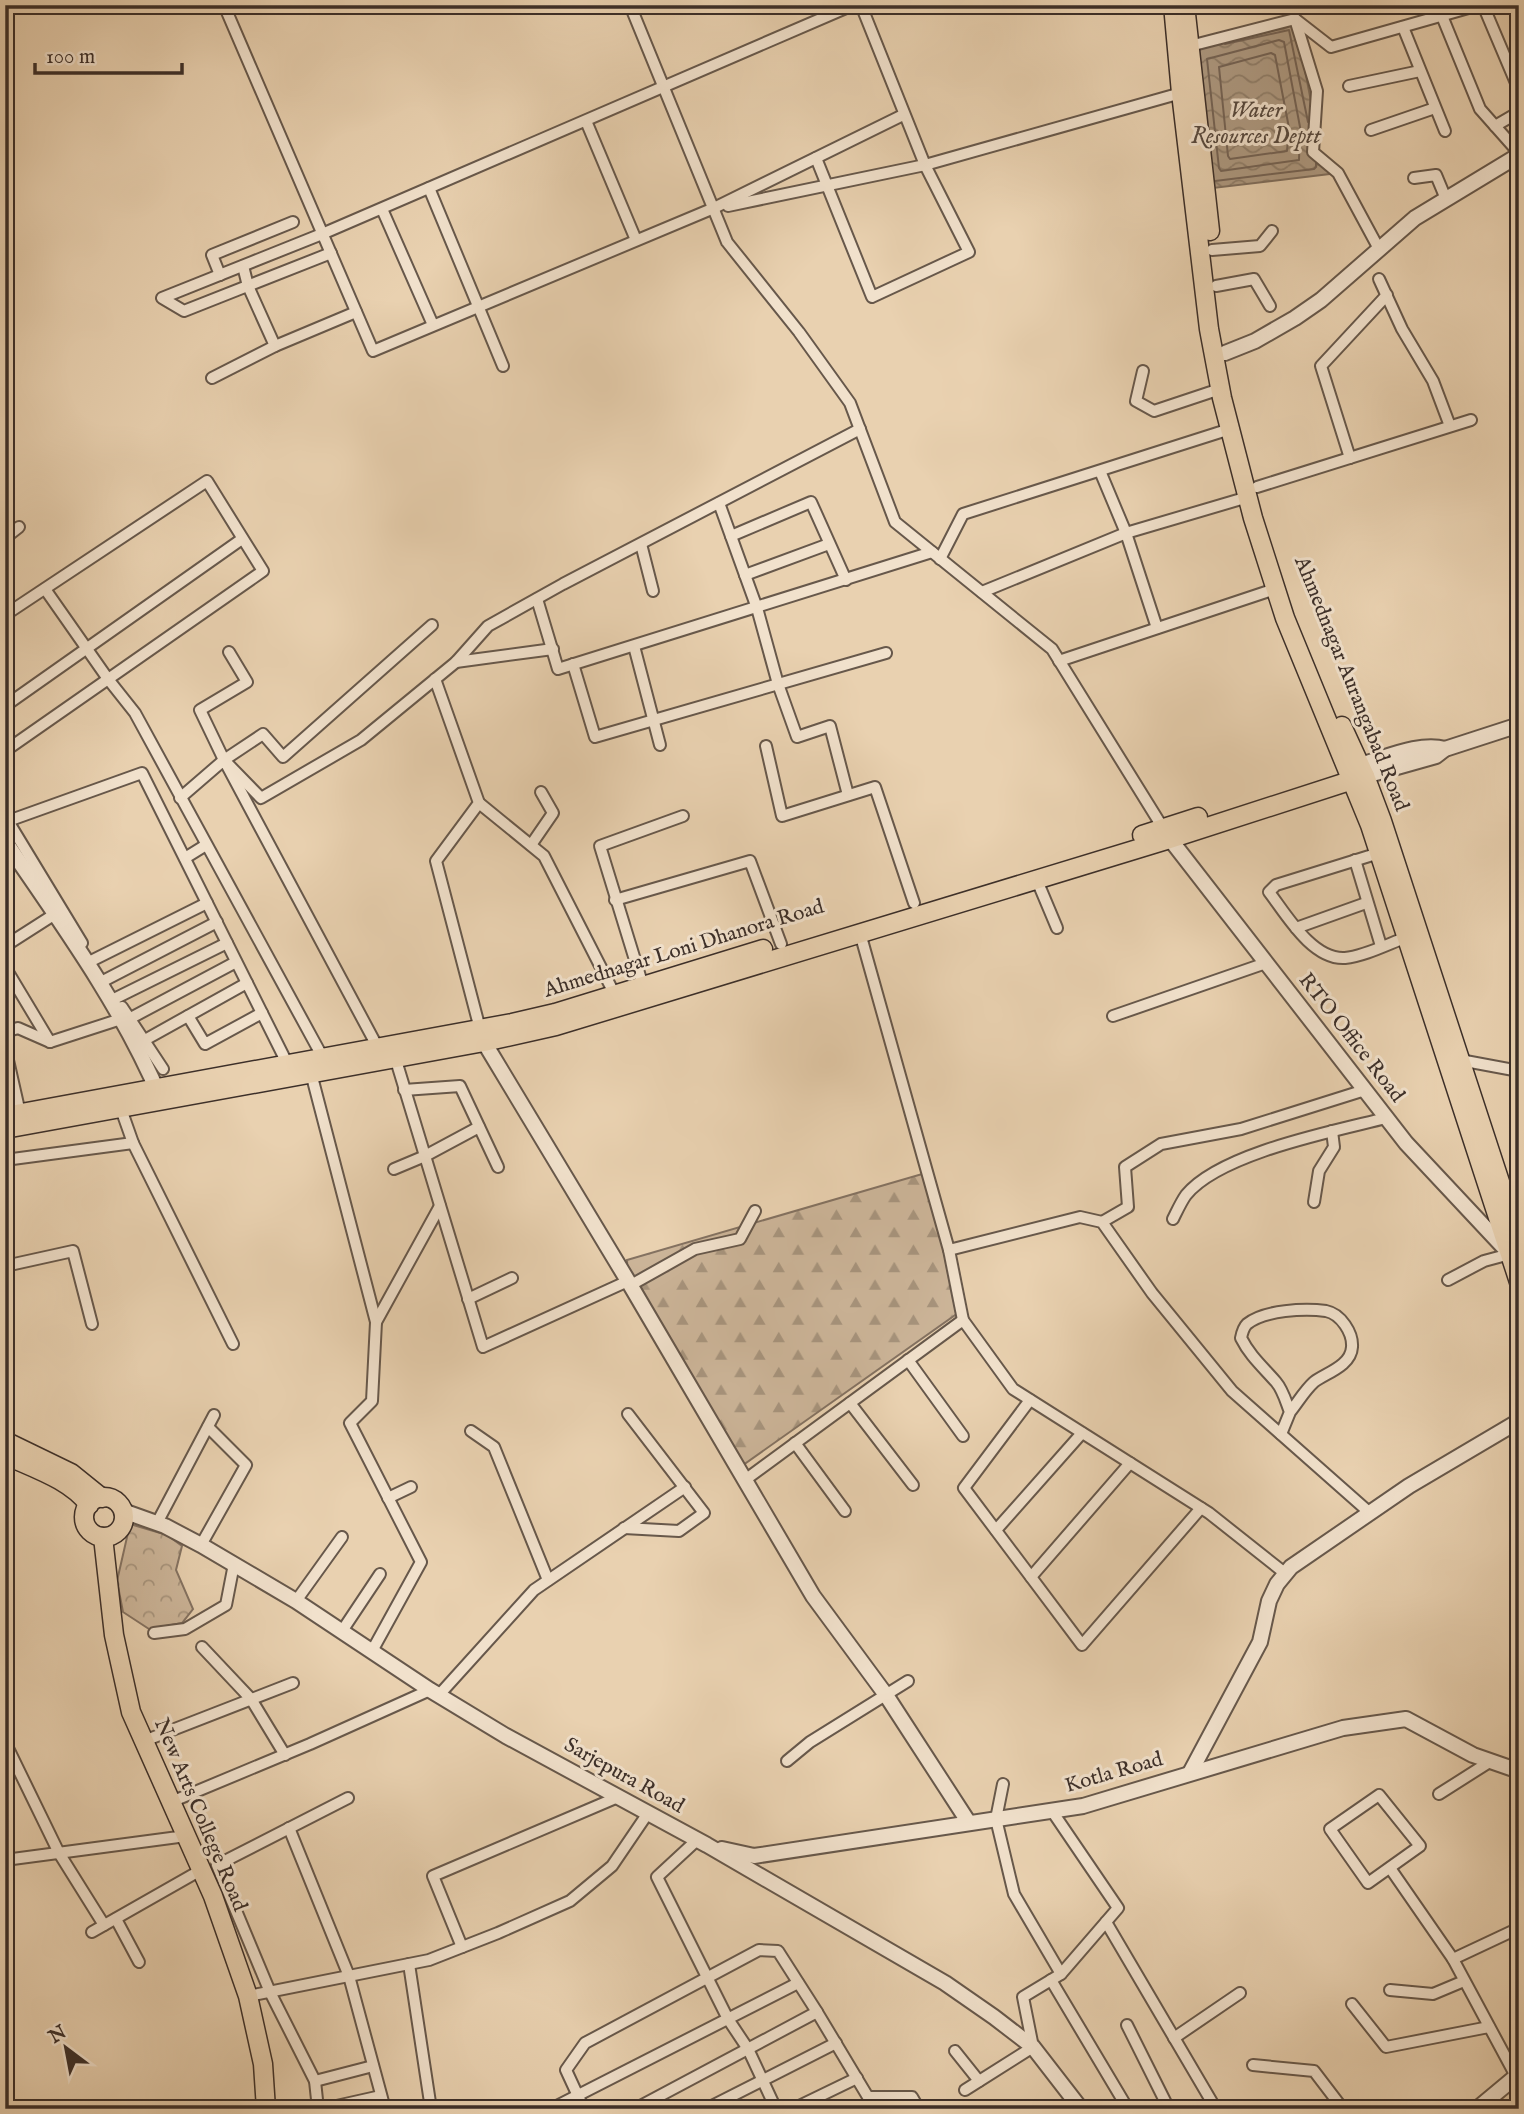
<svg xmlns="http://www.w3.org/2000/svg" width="1524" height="2114" font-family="'IM FELL English',serif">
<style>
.forest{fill:url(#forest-firs);stroke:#847261;stroke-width:2}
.park{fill:url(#park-crowns);stroke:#847261;stroke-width:2}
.water{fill:url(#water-waves);stroke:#806f5e;stroke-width:2}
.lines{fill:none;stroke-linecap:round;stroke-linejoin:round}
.shore{stroke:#756456;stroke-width:2}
.minor-casing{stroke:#67584b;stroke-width:14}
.tertiary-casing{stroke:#67584b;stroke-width:18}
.primary-casing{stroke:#3c2f29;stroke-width:21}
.trunk-casing{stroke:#3c2f29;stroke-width:21}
.minor{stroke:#f1e1cc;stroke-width:10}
.tertiary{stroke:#f1e1cc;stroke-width:14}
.primary{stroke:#e9d1b0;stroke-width:18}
.trunk{stroke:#e9d1b0;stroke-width:18}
.labels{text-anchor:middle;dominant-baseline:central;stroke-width:6;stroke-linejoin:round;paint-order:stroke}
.street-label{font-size:21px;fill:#3c2f29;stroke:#f1e1cc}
.water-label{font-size:23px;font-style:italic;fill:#584a3f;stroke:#f1e1cc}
</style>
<defs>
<pattern id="forest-firs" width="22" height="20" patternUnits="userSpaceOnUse" patternTransform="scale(1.75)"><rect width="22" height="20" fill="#ccb599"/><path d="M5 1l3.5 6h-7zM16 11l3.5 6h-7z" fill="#a7947d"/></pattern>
<pattern id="park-crowns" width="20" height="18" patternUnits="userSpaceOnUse" patternTransform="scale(1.75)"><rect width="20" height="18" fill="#ccb599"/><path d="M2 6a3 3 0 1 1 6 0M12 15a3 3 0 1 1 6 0" fill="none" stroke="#a7947d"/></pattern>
<pattern id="water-waves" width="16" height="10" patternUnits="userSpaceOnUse" patternTransform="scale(1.75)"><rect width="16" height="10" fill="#ae9a82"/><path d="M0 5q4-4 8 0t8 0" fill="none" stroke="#8f7e6a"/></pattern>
</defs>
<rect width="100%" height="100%" fill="#e9d1b0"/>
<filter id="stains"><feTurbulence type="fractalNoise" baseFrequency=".00286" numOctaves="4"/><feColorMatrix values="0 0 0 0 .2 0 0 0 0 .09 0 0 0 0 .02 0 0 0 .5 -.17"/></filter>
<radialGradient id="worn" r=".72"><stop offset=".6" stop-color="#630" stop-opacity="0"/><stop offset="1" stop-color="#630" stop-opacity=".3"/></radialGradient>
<path class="forest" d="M 929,1172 L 958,1313 L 736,1470 L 628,1281 L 627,1260 Z"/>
<path class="park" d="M 130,1524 L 167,1535 L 182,1546 L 176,1570 L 193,1609 L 182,1623 L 149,1629 L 123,1612 L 117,1581 Z"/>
<path class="water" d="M 1295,19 L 1316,127 L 1313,152 L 1338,173 L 1205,189 L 1190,46 Z"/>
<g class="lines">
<g class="shore">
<path d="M 1279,40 L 1284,42 L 1300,127 L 1299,160 L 1221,171 L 1219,168 L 1207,59 Z"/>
<path d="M 1225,44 L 1289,30 L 1308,122"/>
<path d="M 1271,53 L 1275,55 L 1289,128 L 1287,151 L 1230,159 L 1228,156 L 1219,67 Z"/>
<path d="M 1215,181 L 1314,169 L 1316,167 L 1316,163"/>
</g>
<defs>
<g id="minor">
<path d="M 224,5 L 373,351 L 714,208 L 903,115"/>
<path d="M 630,5 L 727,242 L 799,332 L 850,403 L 895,522 L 1052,649 L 1163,828"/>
<path d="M 1483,5 L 1519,90"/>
<path d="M 1442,16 L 1480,109 L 1519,153"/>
<path d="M 1295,19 L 1317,91 L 1313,152 L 1338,173 L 1379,249"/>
<path d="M 1403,27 L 1445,131"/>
<path d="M 1190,46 L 1295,19 L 1331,47 L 1479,5"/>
<path d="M 1349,86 L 1420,71"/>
<path d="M 586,121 L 636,240"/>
<path d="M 1495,126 L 1519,112"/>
<path d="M 1371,130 L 1435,108"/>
<path d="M 816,158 L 872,297 L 969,252 L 925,165 L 861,5"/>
<path d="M 1414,178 L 1436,175 L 1446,199"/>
<path d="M 429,188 L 503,366"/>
<path d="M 728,206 L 925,165 L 1181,93"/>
<path d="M 382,209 L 433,325"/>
<path d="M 1212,250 L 1260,246 L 1272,231"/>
<path d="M 331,253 L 184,311 L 162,298 L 322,234 L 853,5"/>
<path d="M 243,266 L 248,286 L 275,346"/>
<path d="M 220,275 L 212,255 L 293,222"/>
<path d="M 1379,279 L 1402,329 L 1433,381 L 1450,426"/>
<path d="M 1216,286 L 1254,279 L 1270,306"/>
<path d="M 1143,371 L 1136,401 L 1154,411 L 1220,389"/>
<path d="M 212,378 L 275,346 L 356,312"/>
<path d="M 1350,458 L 1321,366 L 1387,295"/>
<path d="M 1100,471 L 1126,533 L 1157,628"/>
<path d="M 1257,487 L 1471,420"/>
<path d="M 719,503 L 757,608 L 778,684 L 797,737 L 830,726 L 848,795"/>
<path d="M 731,536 L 811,502 L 846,580"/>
<path d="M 5,538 L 19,527"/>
<path d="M 641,544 L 653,591"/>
<path d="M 940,559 L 963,514 L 1230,429"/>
<path d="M 745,575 L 829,544"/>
<path d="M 45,589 L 108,679 L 135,713 L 322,1056"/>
<path d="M 982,592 L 1126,533 L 1248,497"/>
<path d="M 537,599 L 558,669 L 932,552"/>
<path d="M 5,615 L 207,481 L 263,571 L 5,751"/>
<path d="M 634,646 L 660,745"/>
<path d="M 229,652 L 247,682 L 200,710 L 224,760 L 263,734 L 283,757 L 432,625"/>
<path d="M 1059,661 L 1275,589"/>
<path d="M 456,662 L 553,649"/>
<path d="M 573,664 L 595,737 L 886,653"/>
<path d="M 435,679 L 479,803 L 436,861 L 480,1029"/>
<path d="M 5,706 L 242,539"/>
<path d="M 766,746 L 782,816 L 875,787 L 914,903"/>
<path d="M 224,760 L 261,798 L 361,740 L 456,662 L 488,626 L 563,584 L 860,429"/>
<path d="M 180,798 L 224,760 L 377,1046"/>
<path d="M 479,803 L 544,856 L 615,995"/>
<path d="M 531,845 L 553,813 L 541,792"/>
<path d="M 1379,853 L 1276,885 L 1269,892 C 1286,914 1312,960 1345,958 C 1365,956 1388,944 1407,937"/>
<path d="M 185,858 L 206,845"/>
<path d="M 1355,860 L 1381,946"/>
<path d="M 1036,878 L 1057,928"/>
<path d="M 615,900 L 750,861 L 781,944"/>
<path d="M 1296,928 L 1366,903"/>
<path d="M 860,933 L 949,1250 L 1080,1217 L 1102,1222 L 1152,1293 L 1232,1391 L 1370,1513"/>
<path d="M 82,943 L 8,821 L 142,773 L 287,1063"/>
<path d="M 5,946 L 55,914"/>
<path d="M 93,960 L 207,903"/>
<path d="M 5,967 L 50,1042 L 121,1019"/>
<path d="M 105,980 L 217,922"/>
<path d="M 643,986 L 600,846 L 683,816"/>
<path d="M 116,998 L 227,943"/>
<path d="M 122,1007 L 163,1069"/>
<path d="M 188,1016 L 205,1044 L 262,1013"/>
<path d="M 1113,1016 L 1266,963"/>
<path d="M 129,1019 L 236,962"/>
<path d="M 5,1032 L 18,1028 L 50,1042"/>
<path d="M 143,1041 L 247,983"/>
<path d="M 5,1047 L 20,1113"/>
<path d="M 395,1057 L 483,1347 L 628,1281"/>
<path d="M 1460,1060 L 1519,1071"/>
<path d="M 311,1073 L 376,1322 L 372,1401 L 350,1423 L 421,1562 L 372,1651"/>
<path d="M 404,1090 L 460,1086 L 498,1167"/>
<path d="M 121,1109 L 133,1143 L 233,1344"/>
<path d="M 5,1160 L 133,1143"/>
<path d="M 394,1169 L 425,1156 L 479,1127"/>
<path d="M 1314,1202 L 1319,1171 L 1334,1147 L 1332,1131"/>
<path d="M 1173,1219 C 1177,1211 1181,1202 1186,1195 C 1220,1153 1335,1131 1386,1118"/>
<path d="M 1102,1222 L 1128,1207 L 1125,1167 L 1161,1144 L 1241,1129 L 1365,1090"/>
<path d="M 949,1250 L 963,1320"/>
<path d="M 5,1266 L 73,1251 L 92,1324"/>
<path d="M 1448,1280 L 1484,1261 L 1510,1254"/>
<path d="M 631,1285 L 695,1249 L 740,1239 L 755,1211"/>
<path d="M 468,1299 L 512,1278"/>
<path d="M 376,1322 L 440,1206"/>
<path d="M 908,1360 L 963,1436"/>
<path d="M 1030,1400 L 964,1488 L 1082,1645 L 1201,1508"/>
<path d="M 850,1403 L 913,1485"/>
<path d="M 471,1431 L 494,1447 L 548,1580"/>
<path d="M 1281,1434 L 1290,1412 C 1286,1402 1283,1390 1276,1382 C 1263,1367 1250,1356 1241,1338 C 1242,1333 1243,1328 1247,1324 C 1264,1310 1305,1308 1326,1311 C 1341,1314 1353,1333 1352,1347 C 1351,1366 1326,1373 1314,1382 C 1305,1390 1298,1402 1290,1412"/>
<path d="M 795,1443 L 845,1511"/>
<path d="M 745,1480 L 963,1320 L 1013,1389 L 1209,1513 L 1286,1574"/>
<path d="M 388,1498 L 411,1487"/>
<path d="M 157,1523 L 214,1415"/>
<path d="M 624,1528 L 679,1531 L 704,1513 L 628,1414"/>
<path d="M 996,1530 L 1082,1433"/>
<path d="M 201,1545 L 246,1465 L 208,1427"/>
<path d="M 1031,1577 L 1130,1463"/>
<path d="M 296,1601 L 342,1537"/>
<path d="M 342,1631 L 380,1574"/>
<path d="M 154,1633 L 185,1629 L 226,1605 L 234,1564"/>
<path d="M 202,1647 L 251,1699 L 285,1755"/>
<path d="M 439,1695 L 534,1590 L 685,1487"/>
<path d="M 144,1741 L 293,1683"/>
<path d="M 5,1742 L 59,1853 L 104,1925"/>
<path d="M 787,1761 L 810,1742 L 908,1681"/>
<path d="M 1003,1784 L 996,1819 L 1014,1894 L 1061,1974"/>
<path d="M 1439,1794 L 1491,1761"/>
<path d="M 1379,1795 L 1420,1846 L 1368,1883 L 1330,1829 Z"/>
<path d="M 171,1802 L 310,1744 L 430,1690"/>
<path d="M 289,1828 L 349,1976 L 385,2109"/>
<path d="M 697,1840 L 657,1877 L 728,2019 L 748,2049 L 776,2109"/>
<path d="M 5,1860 L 186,1836"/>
<path d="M 1390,1868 L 1453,1959 L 1519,2082"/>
<path d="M 116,1919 L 139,1962"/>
<path d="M 1106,1922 L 1216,2109"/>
<path d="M 92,1932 L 201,1870"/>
<path d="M 462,1947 L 433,1876 L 618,1797"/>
<path d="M 1453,1959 L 1519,1928"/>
<path d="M 409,1964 L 431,2109"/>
<path d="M 1051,1980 L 1128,2109"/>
<path d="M 1390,1990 L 1433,1994 L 1464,1981"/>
<path d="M 248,1996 L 429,1960 L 498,1933 L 570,1901 L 612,1866 L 648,1813"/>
<path d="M 1352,2004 L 1386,2047 L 1489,2027"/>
<path d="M 817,2012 L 868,2097 L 912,2097 L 919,2109"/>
<path d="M 1127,2025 L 1169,2109"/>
<path d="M 1174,2038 L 1240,1993"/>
<path d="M 955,2051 L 979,2081"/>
<path d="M 1253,2065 L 1314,2071 L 1343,2109"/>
<path d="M 315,2081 L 373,2066"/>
<path d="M 965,2090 L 1033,2047 L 1023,1997 L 1061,1974 L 1118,1908 L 1052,1811"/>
<path d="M 318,2109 L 315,2081 L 270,1992 L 217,1865 L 348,1798"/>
<path d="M 323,2109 L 381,2096"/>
<path d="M 551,2109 L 798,1983"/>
<path d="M 584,2109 L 566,2070 L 585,2043 L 759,1950 L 778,1951 L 817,2012 L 635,2109"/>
<path d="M 706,2109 L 836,2043"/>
<path d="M 793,2109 L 857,2078"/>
</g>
<g id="tertiary">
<path d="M 1225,353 L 1255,341 L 1295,318 L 1321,300 L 1415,218 L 1519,155"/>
<path d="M 1360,765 C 1386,758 1419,742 1445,749"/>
<path d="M 1365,776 L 1436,756 L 1445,749 L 1519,725"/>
<path d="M 1170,839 L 1406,1143 L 1509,1253"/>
<path d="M 5,841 C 61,923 121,1005 160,1097"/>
<path d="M 484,1042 L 628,1281 L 813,1596 L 886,1695 L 969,1823"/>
<path d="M 123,1511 L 165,1526 L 201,1545 L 296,1601 L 430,1690 L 506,1736 L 707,1845 L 945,1983 L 994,2017 L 1033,2047 L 1081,2109"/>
<path d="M 1190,1773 L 1260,1642 L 1269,1601 L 1277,1584 L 1291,1567 L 1409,1486 L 1519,1421"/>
<path d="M 722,1849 L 754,1856 L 1083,1806 L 1343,1728 L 1406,1719 L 1473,1755 L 1519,1771"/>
<path d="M 1477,2109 L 1519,2074"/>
</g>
<g id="primary">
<path d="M 1142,835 L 1198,817"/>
<path d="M 5,1116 L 512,1023 L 555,1013 L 763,949"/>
<path d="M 5,1129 L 484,1042 L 556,1026 L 1170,839 L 1365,776"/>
<path d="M 5,1441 L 71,1473 L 102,1498"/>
<path d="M 5,1455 C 33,1468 71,1480 89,1505"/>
<circle cx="104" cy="1517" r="20"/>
<path d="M 103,1537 L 114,1635 L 131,1712 L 213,1896 L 248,1996 L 263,2064 L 266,2109"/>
</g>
<g id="trunk">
<path d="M 1173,5 L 1181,93 L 1209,329 L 1222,398 L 1253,518 L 1285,618 L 1370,825 L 1519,1282"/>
<path d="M 1185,5 L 1210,231"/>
<path d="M 1342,726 L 1365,776 L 1382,821 L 1519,1240"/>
</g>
</defs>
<use href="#minor" class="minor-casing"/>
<use href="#tertiary" class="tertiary-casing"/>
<use href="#primary" class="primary-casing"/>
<use href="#trunk" class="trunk-casing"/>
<use href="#minor" class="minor"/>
<use href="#tertiary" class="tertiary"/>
<use href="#primary" class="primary"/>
<use href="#trunk" class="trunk"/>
</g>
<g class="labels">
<g class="street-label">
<text transform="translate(1351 684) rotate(68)">Ahmednagar Aurangabad Road</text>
<text transform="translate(684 949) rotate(-17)">Ahmednagar Loni Dhanora Road</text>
<text transform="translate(1351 1038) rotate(52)">RTO Office Road</text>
<text transform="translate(1114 1773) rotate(-16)">Kotla Road</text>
<text transform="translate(624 1776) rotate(29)">Sarjepura Road</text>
<text transform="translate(200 1815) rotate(67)">New Arts College Road</text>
</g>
<g class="water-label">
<text x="1256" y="110">Water<tspan x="1256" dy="26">Resources Deptt</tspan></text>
</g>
</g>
<rect width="1524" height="2114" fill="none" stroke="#e9d1b0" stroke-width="28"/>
<rect x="7" y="7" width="1510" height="2100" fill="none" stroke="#3c2f29" stroke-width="3.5"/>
<rect x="14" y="14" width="1496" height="2086" fill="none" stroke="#3c2f29" stroke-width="2"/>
<g transform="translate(66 2048) rotate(328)" stroke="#f1e1cc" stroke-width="5" paint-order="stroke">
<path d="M0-5L12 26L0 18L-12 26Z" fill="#3c2f29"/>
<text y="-10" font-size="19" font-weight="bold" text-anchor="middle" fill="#3c2f29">N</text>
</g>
<path d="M35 63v10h147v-10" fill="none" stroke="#3c2f29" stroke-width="3.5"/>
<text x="46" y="63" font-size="21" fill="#3c2f29" stroke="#f1e1cc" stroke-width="5" paint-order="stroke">100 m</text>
<rect width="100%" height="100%" filter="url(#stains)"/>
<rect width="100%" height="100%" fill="url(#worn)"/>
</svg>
